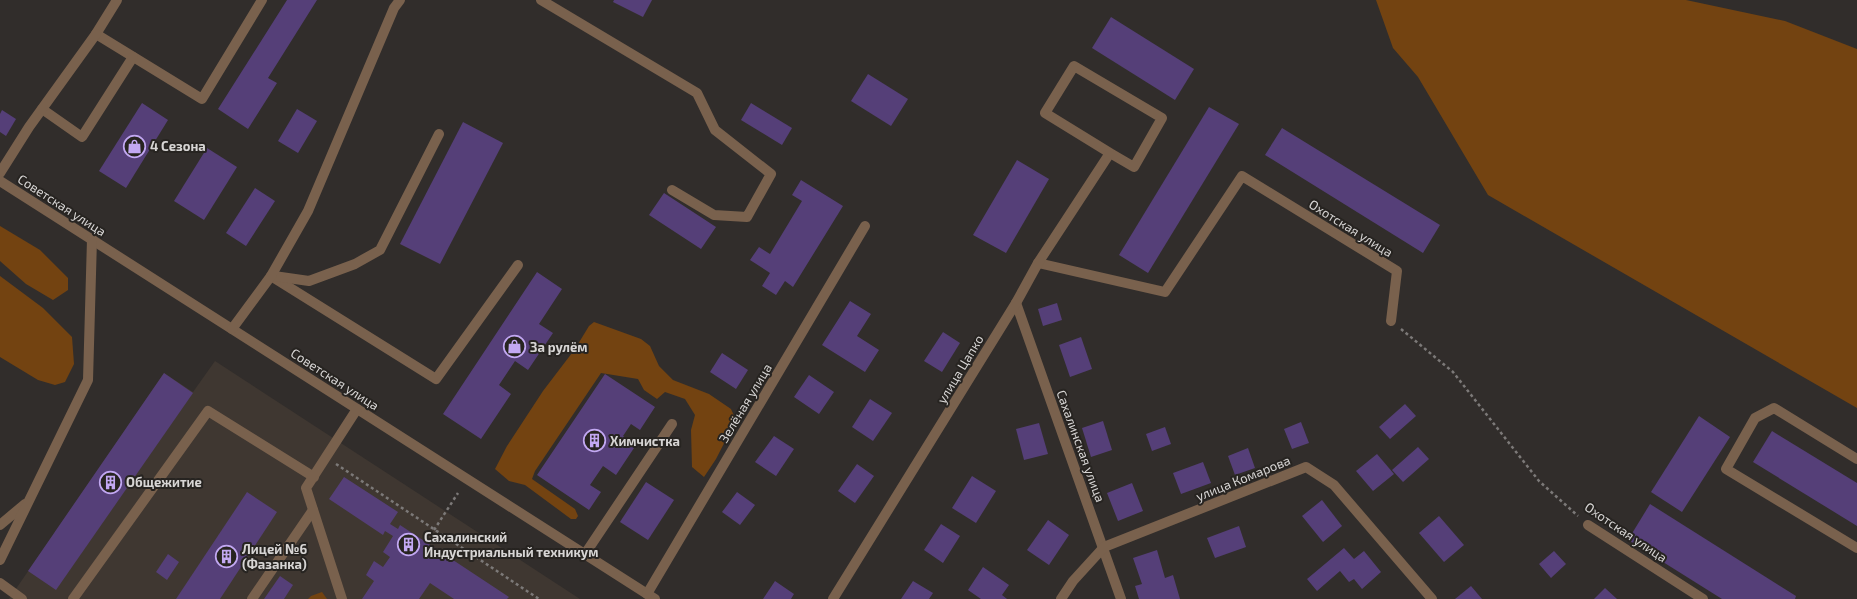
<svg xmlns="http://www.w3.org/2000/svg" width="1857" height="599" font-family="'Exo 2',sans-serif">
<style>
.built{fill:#3f3731}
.green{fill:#734311}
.building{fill:#553f78}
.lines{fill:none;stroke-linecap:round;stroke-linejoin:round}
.path{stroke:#7c7978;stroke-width:2.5;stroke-dasharray:3 3;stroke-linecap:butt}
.minor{stroke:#79614d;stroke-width:10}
.labels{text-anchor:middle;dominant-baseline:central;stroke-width:4;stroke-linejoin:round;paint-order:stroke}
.poi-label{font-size:13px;font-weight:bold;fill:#d7d5d4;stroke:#272421;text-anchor:start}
.street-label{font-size:13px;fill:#d7d5d4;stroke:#272421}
</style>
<rect width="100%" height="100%" fill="#312d2b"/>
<path class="built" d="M 215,361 L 416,492 L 580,599 L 9,599 L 164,373 L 193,392 Z"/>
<g class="green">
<path d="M 1376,0 L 1686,0 L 1785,21 L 1857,49 L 1857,408 L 1488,195 L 1418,77 L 1393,48 Z"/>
<path d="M 0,226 L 40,250 L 68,278 L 68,290 L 53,300 L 26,284 L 0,261 Z"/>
<path d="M 0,276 L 43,308 L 72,337 L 74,364 L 65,382 L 55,385 L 38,380 L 0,357 Z"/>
<path d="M 594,322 L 641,339 L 650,346 L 659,366 L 673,380 L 709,394 L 731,409 L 736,420 L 716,459 L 704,477 L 692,467 L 691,430 L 695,415 L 685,399 L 665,392 L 657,399 L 644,390 L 638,379 L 601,373 L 535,471 L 532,479 L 575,509 L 578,516 L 576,519 L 571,519 L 525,485 L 509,481 L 495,469 L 507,446 L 543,391 L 575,349 L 589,326 Z"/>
<path d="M 322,592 L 327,599 L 308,599 L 311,596 Z"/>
</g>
<g class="building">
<path d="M 287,0 L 317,0 L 268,78 L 277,83 L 248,129 L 218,109 Z"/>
<path d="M 614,0 L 652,0 L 643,17 L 613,2 Z"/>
<path d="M 1111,17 L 1194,69 L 1175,100 L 1092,48 Z"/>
<path d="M 868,74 L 908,99 L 891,126 L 851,101 Z"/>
<path d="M 142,103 L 168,120 L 126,188 L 99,171 Z"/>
<path d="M 751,103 L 792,128 L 782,145 L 741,120 Z"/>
<path d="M 1209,107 L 1239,124 L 1148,273 L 1119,255 Z"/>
<path d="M 297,109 L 317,121 L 298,153 L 278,141 Z"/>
<path d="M 2,110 L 16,119 L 6,136 L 0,132 L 0,114 Z"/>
<path d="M 463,122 L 503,143 L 440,264 L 400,244 Z"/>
<path d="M 1282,128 L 1440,225 L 1423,253 L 1265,155 Z"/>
<path d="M 207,148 L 237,167 L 204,220 L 174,201 Z"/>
<path d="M 1017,160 L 1049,179 L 1006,253 L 973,235 Z"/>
<path d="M 801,180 L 843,206 L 793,287 L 785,281 L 776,295 L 762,286 L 770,273 L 750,260 L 759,247 L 770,254 L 802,201 L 792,195 Z"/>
<path d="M 255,188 L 275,201 L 246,246 L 226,233 Z"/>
<path d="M 664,193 L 716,227 L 701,249 L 649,215 Z"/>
<path d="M 537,272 L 562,289 L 539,324 L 553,333 L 528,370 L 515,361 L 499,385 L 511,394 L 481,439 L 443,414 Z"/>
<path d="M 850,301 L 871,314 L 857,336 L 879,350 L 865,372 L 822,345 Z"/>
<path d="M 1057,303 L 1062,320 L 1043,326 L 1038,309 Z"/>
<path d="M 943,332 L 960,343 L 942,372 L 924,361 Z"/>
<path d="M 1081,337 L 1092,369 L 1070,377 L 1059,345 Z"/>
<path d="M 722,353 L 748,370 L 736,389 L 710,372 Z"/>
<path d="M 164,373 L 193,393 L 56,590 L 28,571 Z"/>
<path d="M 605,374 L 655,407 L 640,430 L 631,424 L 623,436 L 636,445 L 616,475 L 603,466 L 590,485 L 601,492 L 589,510 L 537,475 Z"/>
<path d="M 809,375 L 834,392 L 819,414 L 794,397 Z"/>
<path d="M 870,399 L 892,413 L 873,441 L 852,427 Z"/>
<path d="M 1405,404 L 1416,416 L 1390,439 L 1379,427 Z"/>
<path d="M 1699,416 L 1730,437 L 1682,512 L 1651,492 Z"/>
<path d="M 1103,421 L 1112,450 L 1091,457 L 1082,428 Z"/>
<path d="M 1301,422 L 1309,443 L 1292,449 L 1284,429 Z"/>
<path d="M 1039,423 L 1048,454 L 1024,460 L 1016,429 Z"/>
<path d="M 1165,427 L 1171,444 L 1152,451 L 1146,434 Z"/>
<path d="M 1772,431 L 1857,483 L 1857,526 L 1753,462 Z"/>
<path d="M 774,436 L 794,449 L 776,476 L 755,462 Z"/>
<path d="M 1418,447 L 1429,459 L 1403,482 L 1392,470 Z"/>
<path d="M 1248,448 L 1255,468 L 1235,475 L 1228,456 Z"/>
<path d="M 1377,454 L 1394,474 L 1373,491 L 1356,471 Z"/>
<path d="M 1203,462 L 1211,483 L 1181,494 L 1173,473 Z"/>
<path d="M 857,464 L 874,476 L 855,503 L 838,491 Z"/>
<path d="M 972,476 L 996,491 L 976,523 L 952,508 Z"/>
<path d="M 344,477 L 398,512 L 390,524 L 398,529 L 400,525 L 509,597 L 507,599 L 454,599 L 430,583 L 419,599 L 362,599 L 374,581 L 366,575 L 374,561 L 383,567 L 390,557 L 383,552 L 393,536 L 385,531 L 383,535 L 329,499 Z"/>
<path d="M 646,482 L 674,500 L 648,540 L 620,522 Z"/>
<path d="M 1132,483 L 1143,511 L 1118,521 L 1107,493 Z"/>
<path d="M 247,492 L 277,512 L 220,599 L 176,599 Z"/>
<path d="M 737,492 L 755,505 L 740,525 L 722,512 Z"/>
<path d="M 1322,500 L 1342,526 L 1323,542 L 1302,516 Z"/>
<path d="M 1650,504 L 1796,596 L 1795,599 L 1722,599 L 1628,540 Z"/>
<path d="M 1439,516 L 1464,545 L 1444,562 L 1419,533 Z"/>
<path d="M 1048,520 L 1069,535 L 1049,565 L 1027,550 Z"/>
<path d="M 941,524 L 960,536 L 943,563 L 924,550 Z"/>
<path d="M 1239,526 L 1246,547 L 1215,558 L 1207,538 Z"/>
<path d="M 1344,548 L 1354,559 L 1364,551 L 1381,572 L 1362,589 L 1354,579 L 1349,582 L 1340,571 L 1317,591 L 1307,579 Z"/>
<path d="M 1157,550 L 1165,578 L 1173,575 L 1180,599 L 1139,599 L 1135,586 L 1142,584 L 1133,558 Z"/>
<path d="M 1554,551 L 1566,564 L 1551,578 L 1539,564 Z"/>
<path d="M 168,554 L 179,562 L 167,580 L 156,572 Z"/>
<path d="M 983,567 L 1009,585 L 1002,595 L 1007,599 L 981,599 L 968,590 Z"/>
<path d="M 280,576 L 293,585 L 284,599 L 264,599 Z"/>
<path d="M 775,581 L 794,594 L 791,599 L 763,599 Z"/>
<path d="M 913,581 L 933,593 L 929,599 L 901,599 Z"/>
<path d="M 1471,586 L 1482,599 L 1455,599 Z"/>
<path d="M 1605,588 L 1617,599 L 1594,599 Z"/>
</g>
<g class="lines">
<g class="path">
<path d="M 1401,329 L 1453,372 L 1539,481 L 1578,516"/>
<path d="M 336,464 L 539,599"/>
<path d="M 434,530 L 458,493"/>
</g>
<g class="minor">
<path d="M 117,0 L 96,34 L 202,99 L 262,0"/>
<path d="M 541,0 L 697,93 L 715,130 L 771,174 L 747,217 L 714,215 L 672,190"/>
<path d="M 42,109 L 82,137 L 133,57"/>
<path d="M 0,173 L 29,127 L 96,34"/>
<path d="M 0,181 L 655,599"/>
<path d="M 1038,263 L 1165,292 L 1242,176 L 1397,271 L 1391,321"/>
<path d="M 271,276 L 436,379 L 518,265"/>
<path d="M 274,276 L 309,281 L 355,264 L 380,250 L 439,134"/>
<path d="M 1016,303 L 1121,599"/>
<path d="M 232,329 L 271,276 L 308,211 L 394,8 L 400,0"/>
<path d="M 1857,459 L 1774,408 L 1755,418 L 1726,469 L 1857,548"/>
<path d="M 0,525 L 25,504"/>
<path d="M 1588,525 L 1703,599"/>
<path d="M 585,554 L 672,424"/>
<path d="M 0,560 L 88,380 L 92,239"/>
<path d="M 0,583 L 22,599"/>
<path d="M 647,594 L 865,226"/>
<path d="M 73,599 L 208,411 L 314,477"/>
<path d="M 252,599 L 313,510"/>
<path d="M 342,599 L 306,488 L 357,409"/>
<path d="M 833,599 L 1016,303 L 1038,263 L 1110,153 L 1134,167 L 1162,118 L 1074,66 L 1045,113 L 1110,153"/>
<path d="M 1061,599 L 1073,581 L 1104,547 L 1306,467 L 1334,485 L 1432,599"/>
</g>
</g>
<defs>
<symbol id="shop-ring" viewBox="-11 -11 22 22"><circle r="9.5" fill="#272421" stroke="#c2a8f2" stroke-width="1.5"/><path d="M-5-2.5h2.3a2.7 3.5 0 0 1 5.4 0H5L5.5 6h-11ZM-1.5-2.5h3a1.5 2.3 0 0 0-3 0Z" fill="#c2a8f2"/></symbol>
<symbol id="building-ring" viewBox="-11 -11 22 22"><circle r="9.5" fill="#272421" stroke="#c2a8f2" stroke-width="1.5"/><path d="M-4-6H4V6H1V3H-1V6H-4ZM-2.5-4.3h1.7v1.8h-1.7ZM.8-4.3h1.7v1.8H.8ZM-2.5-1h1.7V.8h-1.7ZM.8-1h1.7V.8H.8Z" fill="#c2a8f2"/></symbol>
</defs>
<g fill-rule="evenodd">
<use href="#shop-ring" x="122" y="134" width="25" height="25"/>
<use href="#shop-ring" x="502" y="334" width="25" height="25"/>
<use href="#building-ring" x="582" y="428" width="25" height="25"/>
<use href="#building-ring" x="98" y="470" width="25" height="25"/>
<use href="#building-ring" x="396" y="532" width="25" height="25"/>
<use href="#building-ring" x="214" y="544" width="25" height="25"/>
</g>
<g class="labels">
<g class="poi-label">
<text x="150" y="146">4 Сезона</text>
<text x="530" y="347">За рулём</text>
<text x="610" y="441">Химчистка</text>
<text x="126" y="482">Общежитие</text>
<text x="424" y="537">Сахалинский<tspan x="424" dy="15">Индустриальный техникум</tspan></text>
<text x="242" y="549">Лицей №6<tspan x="242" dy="15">(Фазанка)</tspan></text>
</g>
<g class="street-label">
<text transform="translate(62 205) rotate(33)">Советская улица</text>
<text transform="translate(1351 228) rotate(32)">Охотская улица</text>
<text transform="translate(960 369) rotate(-59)">улица Цапко</text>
<text transform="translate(335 379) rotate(33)">Советская улица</text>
<text transform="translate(745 403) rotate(-59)">Зелёная улица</text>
<text transform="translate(1081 446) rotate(70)">Сахалинская улица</text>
<text transform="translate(1243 478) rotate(-22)">улица Комарова</text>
<text transform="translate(1626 532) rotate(34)">Охотская улица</text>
</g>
</g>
</svg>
